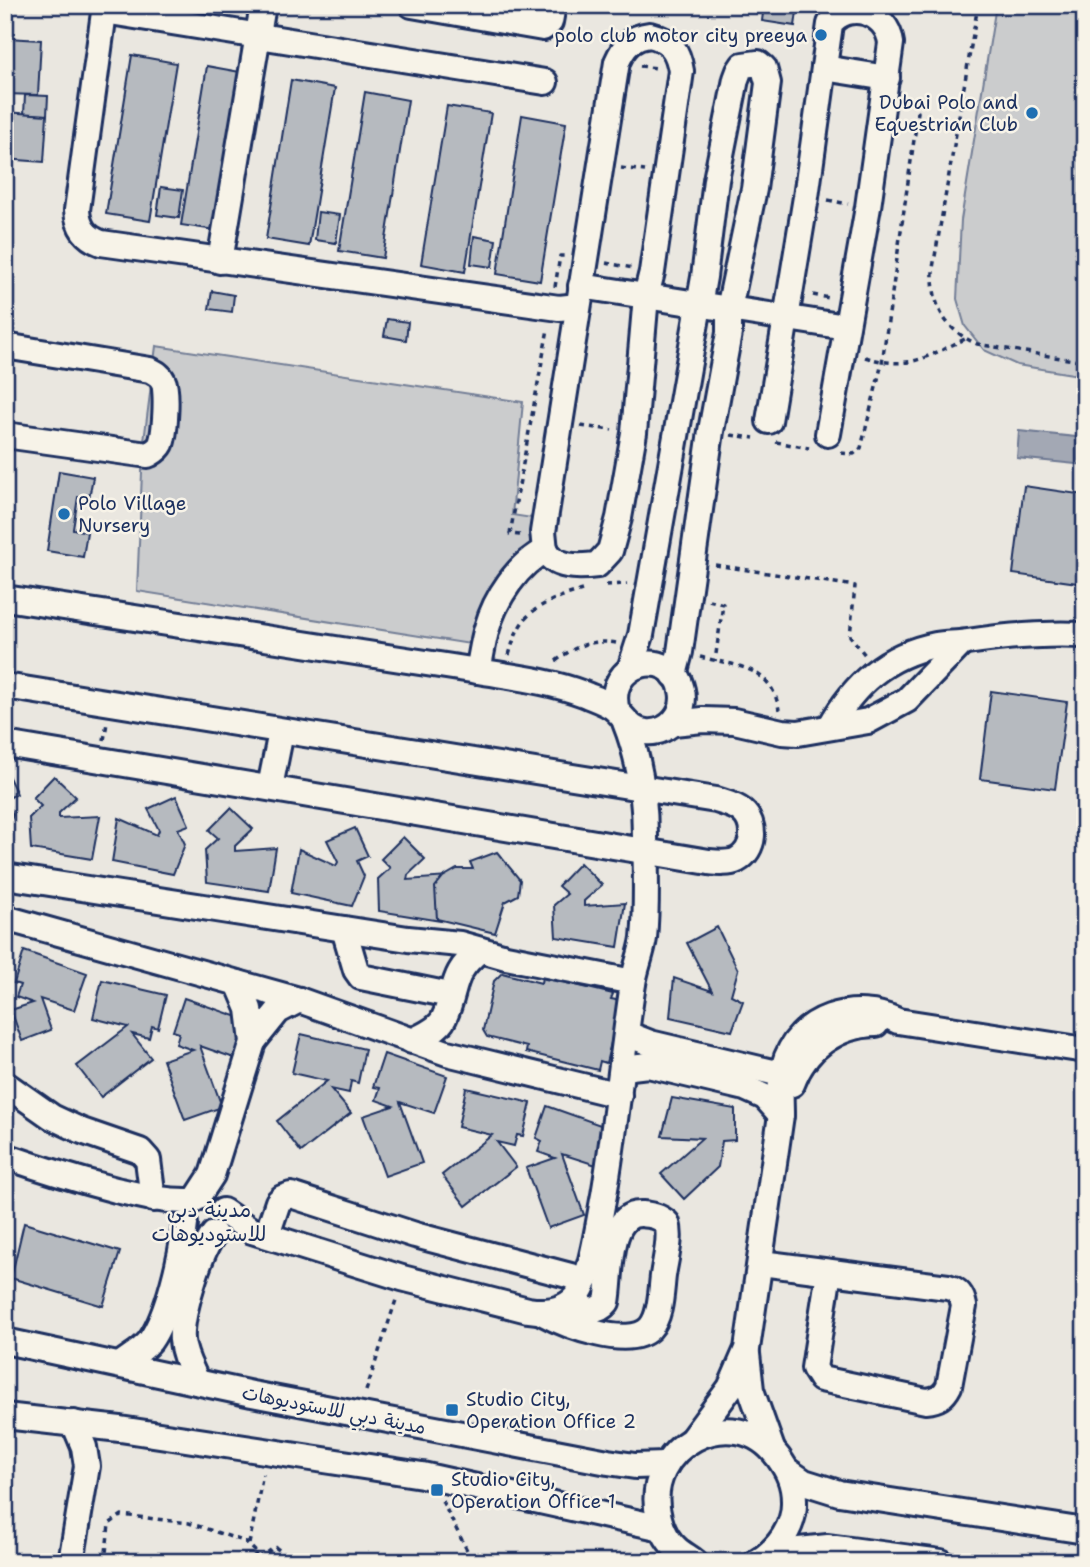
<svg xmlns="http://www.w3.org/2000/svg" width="1090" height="1567" font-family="'Shantell Sans','Playpen Sans Arabic',sans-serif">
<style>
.green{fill:#cbcccd;stroke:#737e96;stroke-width:2}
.water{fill:#a3a8b4;stroke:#6d7892;stroke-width:2}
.building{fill:#b6babf;stroke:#1b2f5e;stroke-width:2}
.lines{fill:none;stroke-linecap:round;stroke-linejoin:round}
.minor-casing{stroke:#1b2f5e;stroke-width:30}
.path{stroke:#1b2f5e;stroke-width:3.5;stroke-dasharray:5 5;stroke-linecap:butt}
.minor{stroke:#f7f3e8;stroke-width:24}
.poi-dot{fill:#1f6fb2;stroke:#f7f3e8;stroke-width:2.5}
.labels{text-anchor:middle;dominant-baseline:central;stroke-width:5;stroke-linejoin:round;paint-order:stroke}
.poi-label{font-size:19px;fill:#1b2f5e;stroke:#f7f3e8;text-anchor:start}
.street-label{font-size:19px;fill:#1b2f5e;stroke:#f7f3e8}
.neighbourhood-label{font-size:21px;fill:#1b2f5e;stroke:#f7f3e8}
</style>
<rect width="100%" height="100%" fill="#eae7e0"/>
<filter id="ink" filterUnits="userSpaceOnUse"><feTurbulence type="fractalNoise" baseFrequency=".0143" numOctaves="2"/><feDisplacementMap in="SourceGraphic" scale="14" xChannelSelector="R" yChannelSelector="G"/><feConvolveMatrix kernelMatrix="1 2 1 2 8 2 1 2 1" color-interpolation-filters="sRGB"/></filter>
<g filter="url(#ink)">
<g class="green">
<path d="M 996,5 L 1085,5 L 1085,376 L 1017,365 L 984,350 L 965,326 L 957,299 L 961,220 Z"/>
<path d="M 156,346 L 523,402 L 512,515 L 545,520 L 535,548 L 476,645 L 137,591 L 143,449 Z"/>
</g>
<path class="water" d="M 1019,431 L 1085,438 L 1085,465 L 1017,458 Z"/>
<g class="building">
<path d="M 764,5 L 798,5 L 795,26 L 762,21 Z"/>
<path d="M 7,38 L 41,40 L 38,95 L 5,94 Z"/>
<path d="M 132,55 L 176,63 L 150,221 L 106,214 Z"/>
<path d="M 207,66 L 251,74 L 222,231 L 181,225 Z"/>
<path d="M 291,80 L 335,88 L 309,246 L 266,239 Z"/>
<path d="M 365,92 L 408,100 L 383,258 L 339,251 Z"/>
<path d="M 25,95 L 48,96 L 47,115 L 24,114 Z"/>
<path d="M 447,106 L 491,113 L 465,272 L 421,264 Z"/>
<path d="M 5,112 L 47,115 L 44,162 L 5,159 Z"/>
<path d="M 522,115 L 566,123 L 540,281 L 497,274 Z"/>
<path d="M 161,187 L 183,190 L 179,218 L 157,215 Z"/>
<path d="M 318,212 L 340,215 L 336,243 L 315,240 Z"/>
<path d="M 474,236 L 496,240 L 492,267 L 471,264 Z"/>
<path d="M 212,291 L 234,295 L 232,312 L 209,309 Z"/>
<path d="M 387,319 L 408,322 L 406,340 L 384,336 Z"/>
<path d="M 59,471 L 93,477 L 89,498 L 78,497 L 73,529 L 87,532 L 83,557 L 47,551 Z"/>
<path d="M 1024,486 L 1085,495 L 1085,584 L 1013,574 Z"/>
<path d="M 991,691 L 1067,702 L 1055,789 L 980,779 Z"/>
<path d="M 5,769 L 17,794 L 6,799 L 13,815 L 5,834 Z"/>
<path d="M 54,776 L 76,797 L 59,813 L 59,818 L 100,816 L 92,859 L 31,849 L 29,818 L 41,806 L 33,798 Z"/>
<path d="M 176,796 L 189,825 L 178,829 L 185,844 L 173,874 L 112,862 L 119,818 L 157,835 L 159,830 L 148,809 Z"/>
<path d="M 231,808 L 253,829 L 235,846 L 235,851 L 276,848 L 269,891 L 207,882 L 205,850 L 218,838 L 209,830 Z"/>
<path d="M 355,828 L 368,856 L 357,861 L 364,876 L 352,906 L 291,893 L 299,849 L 336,866 L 338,862 L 327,840 Z"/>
<path d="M 403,837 L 425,859 L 408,875 L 407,880 L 448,877 L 441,921 L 379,911 L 378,879 L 390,868 L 381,859 Z"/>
<path d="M 497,852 L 520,880 L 518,895 L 505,902 L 495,933 L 437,919 L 435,887 L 443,877 L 457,869 L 473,869 L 470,862 Z"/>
<path d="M 580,863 L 602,885 L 584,901 L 584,906 L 625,903 L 618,947 L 556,937 L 554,905 L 567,894 L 558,886 Z"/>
<path d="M 717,927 L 738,970 L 731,995 L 743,1001 L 732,1031 L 670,1017 L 674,978 L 712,991 L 687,943 Z"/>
<path d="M 24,951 L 87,973 L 74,1010 L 40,999 L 51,1030 L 22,1041 L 11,1010 L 33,1003 L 16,997 L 20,985 L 14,983 Z"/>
<path d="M 502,973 L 541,983 L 542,977 L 613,994 L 611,999 L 621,1001 L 606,1063 L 600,1061 L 598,1070 L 526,1052 L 527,1047 L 487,1037 L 483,1030 L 494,981 Z"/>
<path d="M 102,980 L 166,995 L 158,1028 L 152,1026 L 149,1038 L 132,1034 L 151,1058 L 101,1097 L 77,1066 L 128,1027 L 93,1018 Z"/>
<path d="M 184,998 L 247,1020 L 234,1058 L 200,1046 L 222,1107 L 185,1120 L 163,1060 L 193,1050 L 176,1044 L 179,1033 L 173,1031 Z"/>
<path d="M 301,1034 L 365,1049 L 358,1083 L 351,1081 L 349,1093 L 331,1089 L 351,1113 L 301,1152 L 277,1121 L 327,1081 L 292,1073 Z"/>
<path d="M 384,1054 L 447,1076 L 434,1113 L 400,1102 L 422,1163 L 385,1176 L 363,1116 L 393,1106 L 376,1100 L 380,1088 L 373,1087 Z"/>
<path d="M 466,1088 L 531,1103 L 523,1136 L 517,1135 L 514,1146 L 497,1142 L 516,1167 L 466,1206 L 442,1175 L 492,1135 L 458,1127 Z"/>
<path d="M 672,1098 L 735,1109 L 735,1140 L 722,1141 L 718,1167 L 684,1199 L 661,1174 L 702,1138 L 662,1136 Z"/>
<path d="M 547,1106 L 609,1128 L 596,1165 L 562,1154 L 584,1215 L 548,1228 L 526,1168 L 555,1158 L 538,1152 L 542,1141 L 536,1138 Z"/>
<path d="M 24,1223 L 120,1252 L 103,1306 L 11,1278 Z"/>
</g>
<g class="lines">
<defs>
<g id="minor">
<path d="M 105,5 L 77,210 C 78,227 85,237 101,243 L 559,308 L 578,306"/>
<path d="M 412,5 L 543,28 L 550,22 L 553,5"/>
<path d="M 104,11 L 545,82"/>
<path d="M 650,35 C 671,40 678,51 681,71 L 652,272 L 646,296 L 634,433 L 619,518 L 610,551 L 597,565 C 580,567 554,569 545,549 C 544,544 544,537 543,532 L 617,62 C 624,46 632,37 650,35 Z"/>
<path d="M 824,68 L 887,78"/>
<path d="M 220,261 L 263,5"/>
<path d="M 581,286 L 846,327"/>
<path d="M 5,346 L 150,370 C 156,373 160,375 163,381 C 168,390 165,434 161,444 C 158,450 153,452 148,455 L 5,435"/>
<path d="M 769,421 L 806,197 L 830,24 C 848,0 887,11 891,43 L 868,207 L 828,434"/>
<path d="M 5,598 L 478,671 C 513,677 550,681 584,694 C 593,698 610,703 617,711 C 627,721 631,730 646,732 C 670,734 687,712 682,690 C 672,645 603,661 617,711"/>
<path d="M 630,669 L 641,635 L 704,277 L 716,180 L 736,79 L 739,71 L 743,65 L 758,63 L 764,68 L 768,83 L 754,189 L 729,309 L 729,333 L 711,431 L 680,652 L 674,675"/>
<path d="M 478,671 C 481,657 483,641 487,628 C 495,599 518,563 546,550"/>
<path d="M 5,686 L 716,800 C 725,803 735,805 742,811 C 757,824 755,850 737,860 C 729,864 719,863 709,862 L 5,744"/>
<path d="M 673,723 L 703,720 L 734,721 L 782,732 L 798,733 L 868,721 L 907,700 L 962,643"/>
<path d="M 830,727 C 854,684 886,655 936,645 C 946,643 957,644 967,642 C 1007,636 1045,633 1085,635"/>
<path d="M 270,787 L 281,732"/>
<path d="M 5,876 L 408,939 L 460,944 L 506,957 L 633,982"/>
<path d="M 5,918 L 299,1000 L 447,1053 L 619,1095"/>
<path d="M 344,929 L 356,970 L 361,977 L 450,995"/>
<path d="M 627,1034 L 650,1043 L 794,1077"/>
<path d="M 412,1041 C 423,1036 439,1029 444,1018 C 458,988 449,975 480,950"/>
<path d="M 253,1042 L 278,1011 L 299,1000"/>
<path d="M 623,1068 L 648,1065 L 745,1088 L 765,1097 L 781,1115"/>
<path d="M 5,1084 L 52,1117 L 82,1131 L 140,1151 L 148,1160 L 153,1199"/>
<path d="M 792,1084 C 805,1048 837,1025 876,1024"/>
<path d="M 5,1156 C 42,1169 78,1180 116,1190 C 142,1196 166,1202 192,1201"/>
<path d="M 197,1198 L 212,1175 L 253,1042 L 249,1009 L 238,983"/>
<path d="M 223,1211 L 252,1231 L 402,1278 L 528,1310 C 547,1313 567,1311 579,1293 C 592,1274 599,1219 604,1195 C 616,1125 622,1054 633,984 C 635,969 642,953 644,938 C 647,908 646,867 645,837 C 645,797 640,759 625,722"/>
<path d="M 267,1235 L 278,1202 L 282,1198 L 291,1195 L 415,1235 L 586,1280"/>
<path d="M 761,1263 L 948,1287 C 958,1290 962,1295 964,1306 L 949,1386 C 944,1396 938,1400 926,1401 L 821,1379 L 814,1368 L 829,1272"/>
<path d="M 543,1313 C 565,1325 629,1350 650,1328 C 661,1316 661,1292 663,1276 C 665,1260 672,1238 667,1223 C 659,1216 652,1215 642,1214 C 606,1212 612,1278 607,1302 C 596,1316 583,1309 569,1304"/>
<path d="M 5,1341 L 252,1394 L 608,1462 L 635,1466 L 665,1465"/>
<path d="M 747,1354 L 751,1390 L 772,1449"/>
<path d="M 120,1365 C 130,1357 142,1351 150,1341 C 168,1316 182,1254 185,1224"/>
<path d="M 197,1382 C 191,1368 183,1355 182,1340 C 180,1317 199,1253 214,1234"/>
<path d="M 5,1416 L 120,1429 L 422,1475 L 662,1528"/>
<path d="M 693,1438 L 730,1388 L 747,1349 L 781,1115 C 781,1099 779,1081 784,1066 C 797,1016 856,1000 898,1021 L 1085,1050"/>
<path d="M 788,1471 L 804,1482 L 839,1493 L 1085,1531"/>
<path d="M 770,1553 L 828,1547 L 941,1562"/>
<path d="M 71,1562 L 87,1466 L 84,1447 L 74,1423"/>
<path d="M 695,1562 C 690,1558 683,1554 678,1550 C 668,1542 662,1530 659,1518 C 640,1447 734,1397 778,1457 C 788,1471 794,1483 794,1501 C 795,1526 778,1550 757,1562"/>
</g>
</defs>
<use href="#minor" class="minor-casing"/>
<g class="path">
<path d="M 978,5 L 933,268 C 932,305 942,328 977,344 L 1085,362"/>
<path d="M 640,66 L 657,68"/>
<path d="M 621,168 L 645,171"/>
<path d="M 828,200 L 848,204"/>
<path d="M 606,263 L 633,268"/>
<path d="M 555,287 L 560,256 L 564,256"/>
<path d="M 813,295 L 829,298"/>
<path d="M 865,357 C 910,371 925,357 965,339"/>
<path d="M 581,426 L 612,430"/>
<path d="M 731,435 L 754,438"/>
<path d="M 776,442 L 809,448"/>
<path d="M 841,453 L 854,454 L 861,448 L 882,363 L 918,112 L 912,102 L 904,100"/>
<path d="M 520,535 L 510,534 L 548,329"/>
<path d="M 715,565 L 855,586 L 850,636 L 865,655"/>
<path d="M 606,585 L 627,584"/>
<path d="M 709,600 L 723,604 L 715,661"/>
<path d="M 509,655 C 512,646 514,636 519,628 C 531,605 559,597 582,590"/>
<path d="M 700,657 C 735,666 772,665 779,710"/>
<path d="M 556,661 C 575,646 591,639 616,643"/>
<path d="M 104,740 L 107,723"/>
<path d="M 366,1391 L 396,1300"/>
<path d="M 442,1501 L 473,1562"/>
<path d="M 249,1544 L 263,1474"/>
<path d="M 105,1562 L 109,1524 L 122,1515 L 189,1523 L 246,1542 L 261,1557 L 275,1547 L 295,1562"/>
<path d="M 245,1562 L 257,1554"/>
</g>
<use href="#minor" class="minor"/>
</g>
</g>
<g class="poi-dot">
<circle cx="821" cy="35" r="7"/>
<circle cx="1032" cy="113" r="7"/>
<circle cx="64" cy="514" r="7"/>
<rect x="445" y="1403" width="14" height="14" rx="3.5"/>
<rect x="430" y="1483" width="14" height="14" rx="3.5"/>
</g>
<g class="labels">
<g class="poi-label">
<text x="807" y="35" text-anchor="end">polo club motor city preeya</text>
<text x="1018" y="102" text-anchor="end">Dubai Polo and<tspan x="1018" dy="22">Equestrian Club</tspan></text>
<text x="78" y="503">Polo Village<tspan x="78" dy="22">Nursery</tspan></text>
<text x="466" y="1399">Studio City,<tspan x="466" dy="22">Operation Office 2</tspan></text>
<text x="451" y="1479">Studio City,<tspan x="451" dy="22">Operation Office 1</tspan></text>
</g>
<g class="street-label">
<text transform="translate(334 1410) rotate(11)">مدينة دبي للاستوديوهات</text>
</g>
<g class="neighbourhood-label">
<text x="209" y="1210">مدينة دبي<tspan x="209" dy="24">للاستوديوهات</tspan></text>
</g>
</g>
<rect width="1090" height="1567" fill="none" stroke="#f7f3e8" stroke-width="28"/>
<rect x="14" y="14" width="1062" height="1539" fill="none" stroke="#1b2f5e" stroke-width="2.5" filter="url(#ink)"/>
</svg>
